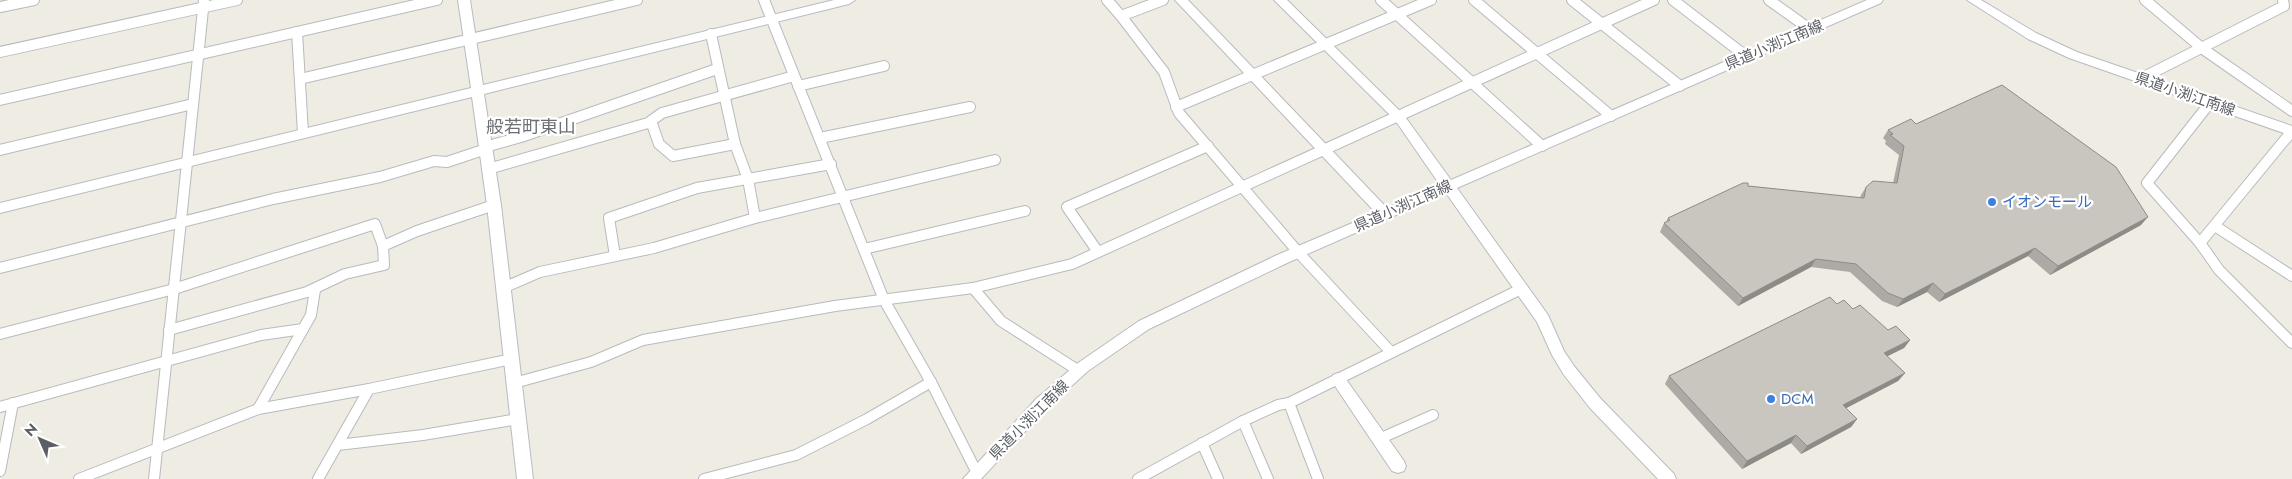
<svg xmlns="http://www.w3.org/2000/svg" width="2292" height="479" font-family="Jost,'Noto Sans JP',sans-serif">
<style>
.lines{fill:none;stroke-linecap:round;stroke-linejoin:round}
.street-casing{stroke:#b8babf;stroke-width:12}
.secondary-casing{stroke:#b9bbc2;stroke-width:2}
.street{stroke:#fff;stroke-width:10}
.secondary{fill:#fff;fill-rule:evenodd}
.wall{fill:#adaaa5}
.shaded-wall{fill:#8d8b86}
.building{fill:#c9c6c0;stroke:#8d8b86}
.shop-dot{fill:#3f7fe0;stroke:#fff;stroke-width:2}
.labels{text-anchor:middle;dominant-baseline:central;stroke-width:4.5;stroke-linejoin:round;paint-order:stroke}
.street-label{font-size:15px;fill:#5b5e64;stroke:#fff}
.shop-label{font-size:15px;fill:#366cbe;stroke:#fff;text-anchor:start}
.quarter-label{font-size:18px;fill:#6c7076;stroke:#fff}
</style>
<rect width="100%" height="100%" fill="#eeece3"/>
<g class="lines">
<defs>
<g id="street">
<path d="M 764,0 L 884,300 L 931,382 L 977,473"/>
<path d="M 1107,0 L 1121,16"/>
<path d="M 1163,0 L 1121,16 L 1164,72 L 1179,113 L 1298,252 L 1391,352"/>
<path d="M 1381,0 L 1542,146"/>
<path d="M 1474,0 L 1611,116"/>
<path d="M 1572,0 L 1680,86"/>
<path d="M 1673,0 L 1747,57"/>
<path d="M 1769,0 L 1811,30"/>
<path d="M 2145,0 L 2203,49 L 2292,111"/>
<path d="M 0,7 L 34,0"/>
<path d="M 297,32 L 303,133"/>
<path d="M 711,34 L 735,144 L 748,179 L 755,218"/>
<path d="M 0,52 L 237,0"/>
<path d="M 300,79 L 637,0"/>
<path d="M 2140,79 L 2284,6 L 2283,0"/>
<path d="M 798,86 L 884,66"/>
<path d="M 0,100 L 437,0"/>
<path d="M 2209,104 L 2147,183 L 2200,243 L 2219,270 L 2292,343"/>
<path d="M 1176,107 L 1431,0"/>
<path d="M 651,121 L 659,144 L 673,156 L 735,144"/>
<path d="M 820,138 L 970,107"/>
<path d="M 485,147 L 521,137 L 717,69"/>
<path d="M 0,150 L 193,104"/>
<path d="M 488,169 L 648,123 L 662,113 L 794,76"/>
<path d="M 2215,226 L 2292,276"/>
<path d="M 2200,243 L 2292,131"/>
<path d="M 864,249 L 1025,211"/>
<path d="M 1098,252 L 1067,207 L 1208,146"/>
<path d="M 615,256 L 609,218 L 697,188 L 831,164"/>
<path d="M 0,268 L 273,199 L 380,177 L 434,161 L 447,162 L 486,149"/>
<path d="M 503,288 L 540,272 L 654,248 L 755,218 L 995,160"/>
<path d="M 973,288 L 1001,321 L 1079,371"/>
<path d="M 169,330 L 307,292 L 345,274 L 384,265 L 383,246 L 417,231 L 494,205"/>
<path d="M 0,334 L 174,289 L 375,224 L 383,246"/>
<path d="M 514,383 L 591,362 L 643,340 L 835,306 L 973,288 L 1072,264 L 1654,0"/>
<path d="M 1289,403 L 1318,479"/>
<path d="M 0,407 L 261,335 L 303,329"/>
<path d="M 258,409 L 311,315 L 315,290"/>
<path d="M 1243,421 L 1268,479"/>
<path d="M 1379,439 L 1433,415"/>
<path d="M 1202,443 L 1218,479"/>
<path d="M 338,445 L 423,435 L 518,419"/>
<path d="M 0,471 L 13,403"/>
<path d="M 79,479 L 258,409 L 369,389 L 512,359"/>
<path d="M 154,479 L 204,0"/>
<path d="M 318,479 L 369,389"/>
<path d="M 704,479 L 796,455 L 867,419 L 931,382"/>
<path d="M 1138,479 L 1243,421 L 1278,405 L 1289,403 L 1521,289"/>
</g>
<g id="secondary">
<path d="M 458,0 L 470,0 L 483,85 L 834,0 L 855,0 L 849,4 L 484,94 L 501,205 L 533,479 L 517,479 L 487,205 L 472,97 L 0,213 L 0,203 L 471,88 Z"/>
<path d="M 1175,0 L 1188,0 L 1387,208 L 1440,185 L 1395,120 L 1274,0 L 1287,0 L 1403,114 L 1451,180 L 1867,0 L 1883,0 L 1881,3 L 1457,188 L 1548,315 L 1564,351 L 1574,366 L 1600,398 L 1674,474 L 1676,479 L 1658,479 L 1590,408 L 1564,375 L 1552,355 L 1537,322 L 1446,193 L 1287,263 L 1149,329 L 1088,371 L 1046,409 L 981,479 L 963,479 L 1036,399 L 1078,363 L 1139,321 L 1277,255 L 1376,213 Z"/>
<path d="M 1967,0 L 1981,0 L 2036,33 L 2077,52 L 2292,126 L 2292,136 L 2069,58 L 2028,39 Z"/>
<path d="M 1338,373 L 1343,375 L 1404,461 L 1406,466 L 1404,471 L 1398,473 L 1392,471 L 1333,383 L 1330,379 L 1333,375 Z"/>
</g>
</defs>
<use href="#street" class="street-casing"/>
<use href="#secondary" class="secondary-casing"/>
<use href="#street" class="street"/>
<use href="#secondary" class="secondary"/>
</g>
<g class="wall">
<path d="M 1916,124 L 2141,225 L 2050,275 L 2028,256 L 1939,302 L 1927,292 L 1897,307 L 1882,301 L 1850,272 L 1811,267 L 1738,306 L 1660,232 L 1664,223 L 1666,222 L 1668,218 L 1748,186 L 1860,198 L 1861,195 L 1866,187 L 1893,183 L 1899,155 L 1885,144 L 1886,141 L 1883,138 L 1888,130 Z"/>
<path d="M 1837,304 L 1853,309 L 1888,330 L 1910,340 L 1904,348 L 1887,356 L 1905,373 L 1898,381 L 1846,408 L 1857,419 L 1851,427 L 1801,454 L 1791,443 L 1742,469 L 1665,384 L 1669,376 Z"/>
</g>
<g class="shaded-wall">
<path d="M 2148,217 L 2141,225 L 2050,275 L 2058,266 Z"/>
<path d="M 2035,248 L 2028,256 L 1939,302 L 1945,294 Z"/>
<path d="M 1816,259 L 1811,267 L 1738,306 L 1743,298 Z"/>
<path d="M 1933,283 L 1927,292 L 1897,307 L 1903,299 Z"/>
<path d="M 1910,340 L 1904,348 L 1878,361 L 1884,353 Z"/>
<path d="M 1905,373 L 1898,381 L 1837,413 L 1843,405 Z"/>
<path d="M 1857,419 L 1851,427 L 1801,454 L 1807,446 Z"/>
<path d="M 1796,435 L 1791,443 L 1742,469 L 1747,461 Z"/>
</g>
<g class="building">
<path d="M 2002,85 L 2116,167 L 2148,217 L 2058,266 L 2035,248 L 1945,294 L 1933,283 L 1903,299 L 1888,293 L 1856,264 L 1816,259 L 1743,298 L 1664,223 L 1670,220 L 1668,218 L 1743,183 L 1748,183 L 1748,186 L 1864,198 L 1866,187 L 1873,181 L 1897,183 L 1904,146 L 1890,135 L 1893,134 L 1888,130 L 1911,119 L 1916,124 Z"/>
<path d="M 1830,297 L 1837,304 L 1844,300 L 1853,309 L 1860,305 L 1888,330 L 1896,326 L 1910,340 L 1884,353 L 1905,373 L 1843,405 L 1857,419 L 1807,446 L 1796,435 L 1747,461 L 1669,376 Z"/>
</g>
<g class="shop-dot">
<circle cx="1992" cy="202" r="5"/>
<circle cx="1771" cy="399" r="5"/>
</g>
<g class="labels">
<g class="street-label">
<text transform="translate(1774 45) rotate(-23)">県道小渕江南線</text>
<text transform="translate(2185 94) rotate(19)">県道小渕江南線</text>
<text transform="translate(1403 206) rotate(-24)">県道小渕江南線</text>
<text transform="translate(1029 420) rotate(-45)">県道小渕江南線</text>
</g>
<g class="shop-label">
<text x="2002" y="202">イオンモール</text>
<text x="1781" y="399">DCM</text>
</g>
<g class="quarter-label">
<text x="531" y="127">般若町東山</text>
</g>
</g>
<g transform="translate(40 439) rotate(315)" stroke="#ffffff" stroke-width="4" paint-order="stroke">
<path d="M0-4L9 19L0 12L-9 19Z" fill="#5b5e64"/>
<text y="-8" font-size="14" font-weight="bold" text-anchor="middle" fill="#5b5e64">N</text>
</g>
</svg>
